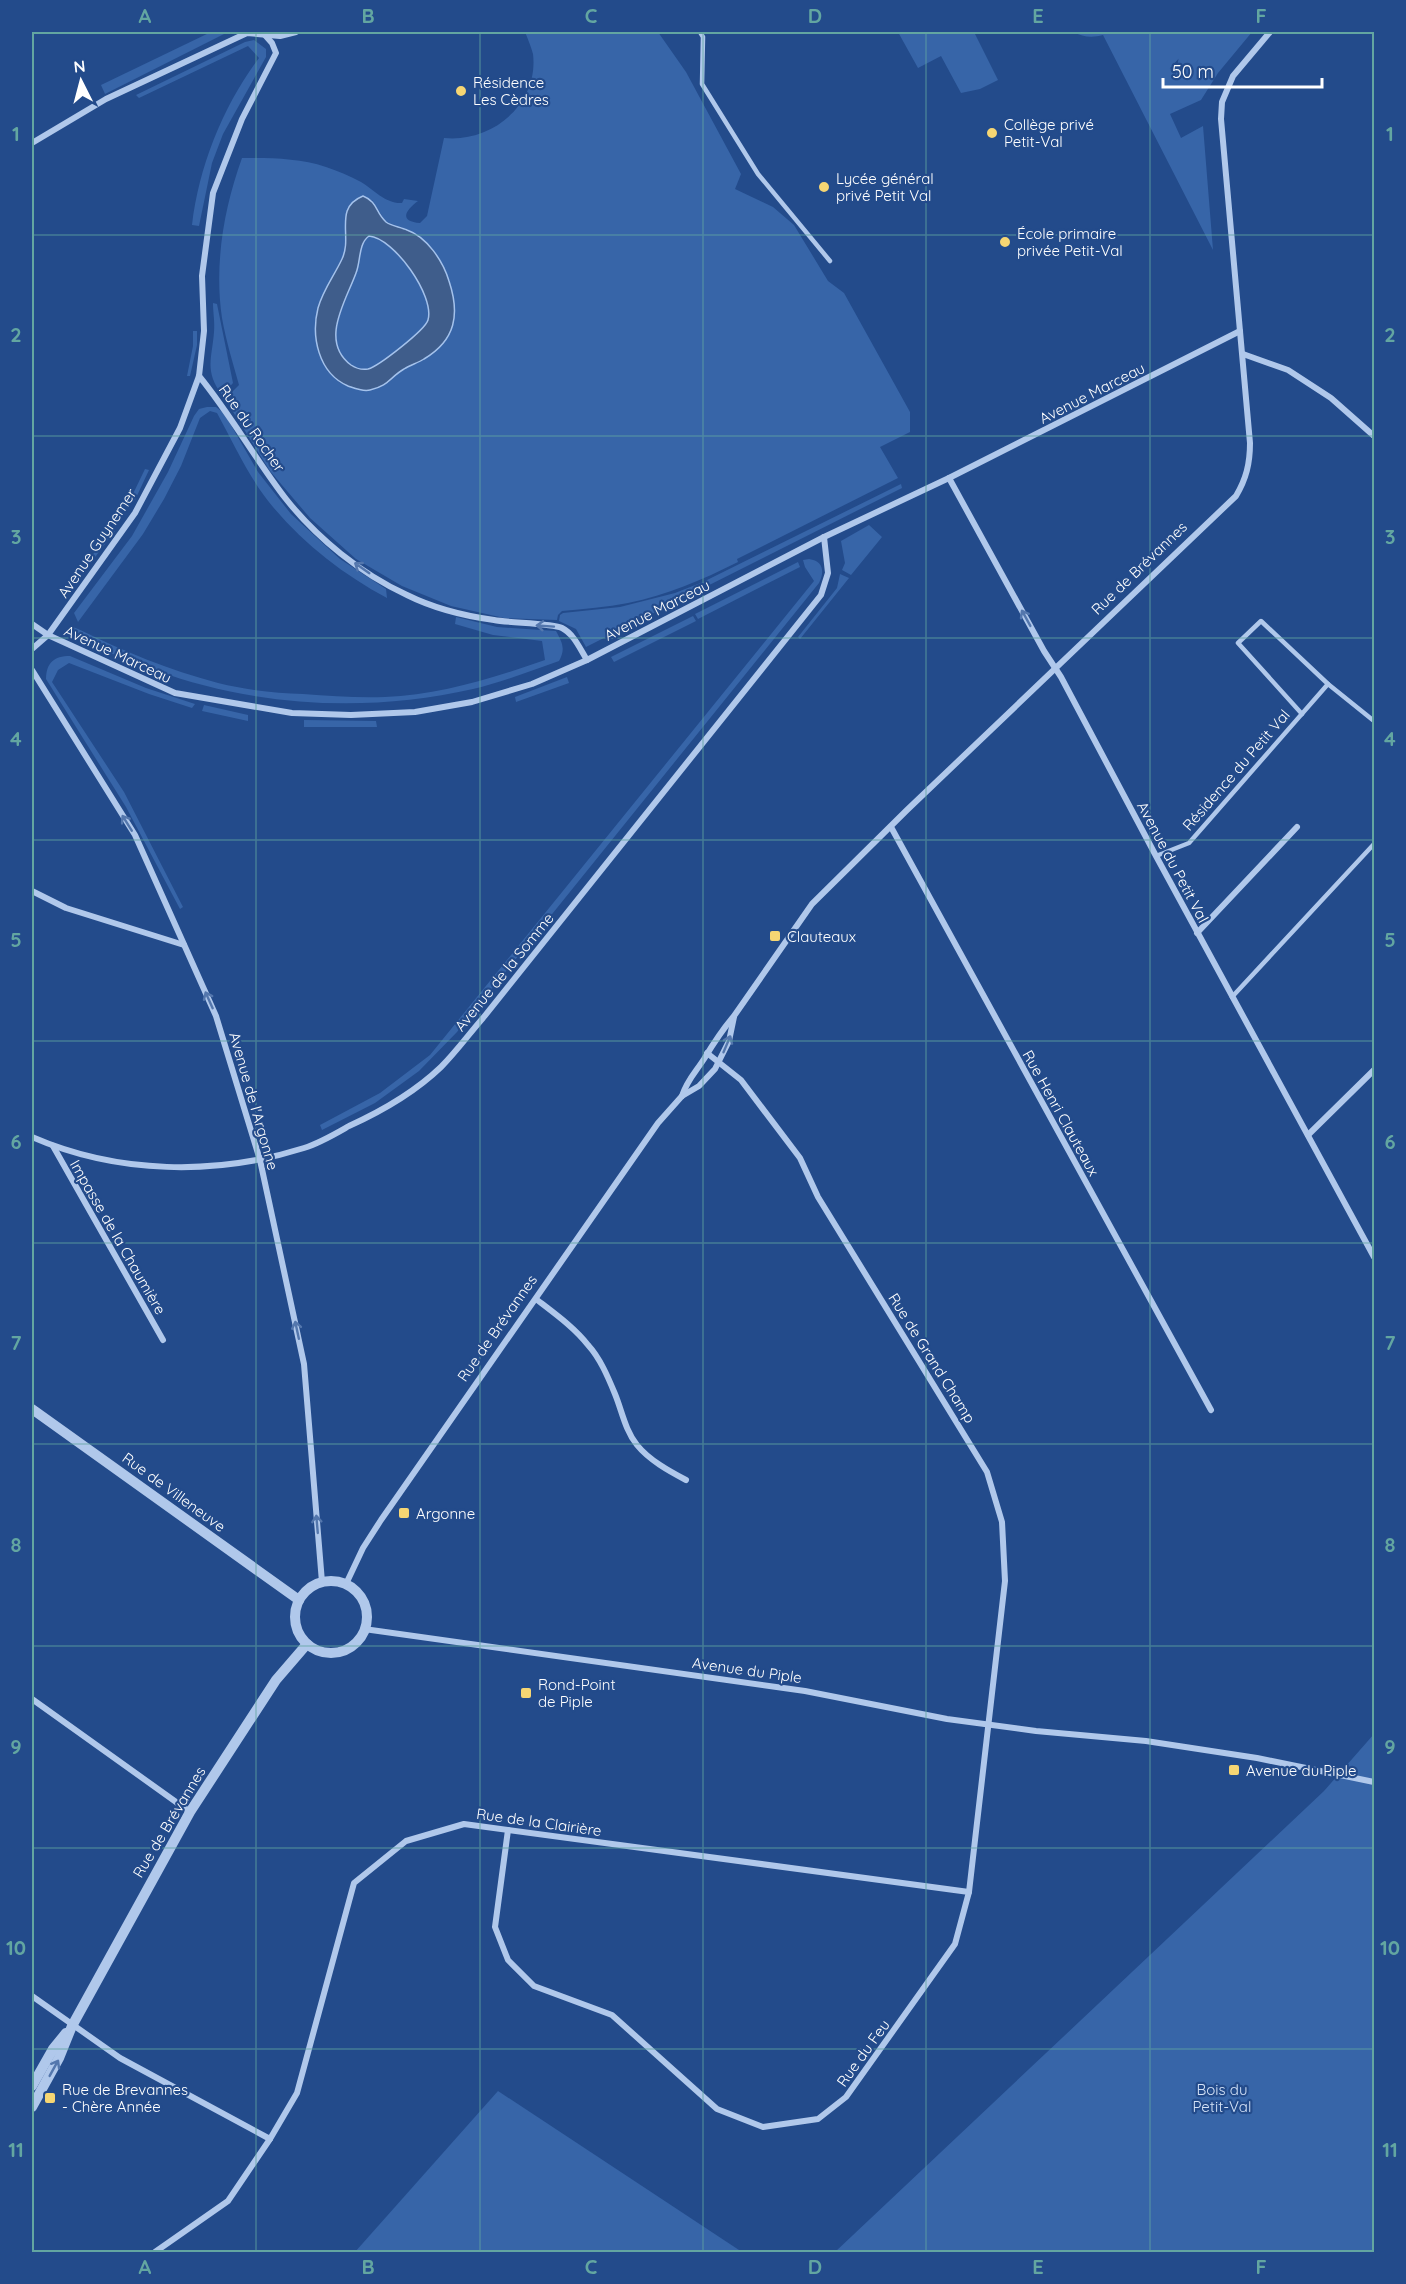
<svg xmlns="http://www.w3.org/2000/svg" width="1406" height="2284" font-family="Quicksand,sans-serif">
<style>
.green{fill:#3765a8;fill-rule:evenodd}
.water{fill:#3f5d8b;stroke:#a4c2ec;stroke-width:1.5;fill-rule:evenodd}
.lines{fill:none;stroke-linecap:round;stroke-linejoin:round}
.service{stroke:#b0c8eb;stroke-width:4.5}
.minor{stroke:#b0c8eb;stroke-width:6}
.tertiary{stroke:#b0c8eb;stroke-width:10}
.oneway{stroke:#5477ad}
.grid{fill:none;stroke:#63a6a1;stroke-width:1.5;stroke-opacity:0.55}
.poi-dot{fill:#f6d673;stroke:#234b8b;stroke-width:2}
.labels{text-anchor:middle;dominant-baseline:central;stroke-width:4.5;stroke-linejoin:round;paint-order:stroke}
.poi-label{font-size:15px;fill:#fff;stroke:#234b8b;text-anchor:start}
.street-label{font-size:15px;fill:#fff;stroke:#234b8b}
.park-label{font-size:15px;fill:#d5e3f8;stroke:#234b8b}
.neatline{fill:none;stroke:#63a6a1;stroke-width:2}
.grid-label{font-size:20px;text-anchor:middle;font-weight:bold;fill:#63a6a1}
</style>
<rect width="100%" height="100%" fill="#234b8b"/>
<g class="green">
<path d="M 211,32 L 228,32 L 105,94 L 101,85 Z"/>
<path d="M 525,32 L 658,32 L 686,72 L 741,174 L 735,189 L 773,207 L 794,225 L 828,281 L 844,293 L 910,412 L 910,432 L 880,447 L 898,478 L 737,559 L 738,562 C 702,580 667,595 628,603 C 607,607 584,609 562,611 L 558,615 L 557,620 L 504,618 L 451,606 L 402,586 L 356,559 L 310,518 L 270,471 L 225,399 L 239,385 C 233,363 226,341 222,318 C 214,264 224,208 242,158 C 271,158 299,158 326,167 C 338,171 350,176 361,182 C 374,190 386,204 402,203 L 404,199 L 418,201 C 406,210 398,221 420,223 L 427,216 L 444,138 C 491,143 539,105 533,54 C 531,47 528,39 525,32 ZM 372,200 L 386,222 L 409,230 L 424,241 L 436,254 L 425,359 L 402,370 L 388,383 L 353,388 L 339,382 L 322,361 L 315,329 L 318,309 L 331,279 L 344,254 L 346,225 Z"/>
<path d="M 898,32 L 974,32 L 998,80 L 980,89 L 961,93 L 941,56 L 918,68 Z"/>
<path d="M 1073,32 L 1252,32 L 1218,73 L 1201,100 L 1170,114 L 1181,138 L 1203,126 L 1213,250 L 1103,35 C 1092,38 1083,37 1073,32 Z"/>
<path d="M 254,40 L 266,49 L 266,57 L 223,134 L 212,163 L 199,226 L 192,225 C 199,166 223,106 259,58 L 248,46 L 139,98 L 136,95 L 245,42 Z"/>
<path d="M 369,236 C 394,239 435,296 428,320 C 425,330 379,366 368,369 C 362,370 357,369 351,365 C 321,342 344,309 352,282 C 357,267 356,246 369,236 Z"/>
<path d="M 213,303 L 217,304 L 233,383 L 222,395 C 204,371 212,358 214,332 C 215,322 213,313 213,303 Z"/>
<path d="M 193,331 L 197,331 L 197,345 L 190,376 L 187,376 L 193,346 Z"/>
<path d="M 207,407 L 216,407 L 224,413 L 258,472 L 291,514 L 340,559 L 386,589 L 387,598 C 344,575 305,545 273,507 C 250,480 234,444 217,413 L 210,411 L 200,418 L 181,466 L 164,499 L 143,534 L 78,622 L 74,613 L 132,536 L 168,472 L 194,416 L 199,409 Z"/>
<path d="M 145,469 L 149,470 L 135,500 L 131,498 Z"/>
<path d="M 901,484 L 902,488 L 586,647 L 576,629 L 559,621 L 560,615 L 563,613 L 620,607 L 675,593 L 703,582 Z"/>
<path d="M 869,525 L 882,537 L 851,575 L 842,570 L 845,563 L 841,541 Z"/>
<path d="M 112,529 L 115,531 L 66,595 L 64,593 Z"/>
<path d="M 809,559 C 823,561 825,571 819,583 L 457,1032 L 419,1071 L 375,1103 L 322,1130 L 320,1125 L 380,1093 L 430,1055 L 814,581 L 805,567 L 803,560 Z"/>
<path d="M 798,562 L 800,567 L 698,619 L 695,614 Z"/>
<path d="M 840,574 L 849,578 L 800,639 L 798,637 L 837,588 Z"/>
<path d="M 693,616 L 696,621 L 614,662 L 611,657 Z"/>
<path d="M 456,617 L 497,627 L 556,631 C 562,642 566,649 559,661 C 531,671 502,682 473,689 C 368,713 255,707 155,670 C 127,659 97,650 72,632 L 73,627 L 78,629 C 123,651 169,670 218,683 C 246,690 275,693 303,694 C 331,696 358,698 385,697 C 439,695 494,678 545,660 L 542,641 L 493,635 L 455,624 Z"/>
<path d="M 70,656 L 146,688 L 195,704 L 192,708 L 149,694 L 69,663 L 58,670 L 52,682 L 124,792 L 183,907 L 180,909 L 126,807 L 46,679 C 46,663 54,656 70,656 Z"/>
<path d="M 567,677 L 569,683 L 516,702 L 515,697 Z"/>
<path d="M 204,705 L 248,715 L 248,721 L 202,711 Z"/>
<path d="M 304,720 L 376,721 L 377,727 L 304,727 Z"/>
<path d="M 1374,1734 L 1374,2252 L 835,2252 L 1324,1791 Z"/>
<path d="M 498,2091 L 742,2252 L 355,2252 Z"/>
</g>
<path class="water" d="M 363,196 C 378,202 375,212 386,222 C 391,226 401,227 407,230 C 427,237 443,261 449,281 C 460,314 456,340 424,359 C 418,363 410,365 404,369 C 390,377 389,386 370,390 C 363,392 354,388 348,386 C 318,373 311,336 318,308 C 323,290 334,276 342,259 C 353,236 333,208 363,196 ZM 369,236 C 394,238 435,296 428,320 C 425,330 379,366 368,369 C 362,370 357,369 351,365 C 319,341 346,301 356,273 C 361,261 358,244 369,236 Z"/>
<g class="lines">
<g class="service">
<path d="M 700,32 L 703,37 L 702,84 L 758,174 L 830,261"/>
<path d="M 1302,714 L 1238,643 L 1261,621 L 1328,684 L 1374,721"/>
<path d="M 1156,856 L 1189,843 L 1328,684"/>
<path d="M 1232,997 L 1374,844"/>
</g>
<g class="minor">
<path d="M 32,143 L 106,99 L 247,33 L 280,36 L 296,32"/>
<path d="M 1243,354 L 1288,370 L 1331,398 L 1374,436"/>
<path d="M 199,376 C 231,415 255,459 286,499 C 317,538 361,574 407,595 C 433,608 465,616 494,620 C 509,623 552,623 562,628 C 574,634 580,649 587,660"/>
<path d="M 949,478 L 1044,651 L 1061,677 L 1156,856 L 1374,1257"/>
<path d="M 32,624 L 48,635 L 175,693 L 292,713 L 351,715 L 415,712 L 472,702 L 532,684 L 587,660 L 824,537 L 949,478 L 1240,331"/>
<path d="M 32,649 L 48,635 L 135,513 L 180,428 L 199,376 L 204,331 L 202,276 L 213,193 L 242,119 L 276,53 L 272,43 L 264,34"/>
<path d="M 32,670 L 135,835 L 216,1016 L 260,1160 L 304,1364 L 322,1582"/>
<path d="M 891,827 L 1211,1410"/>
<path d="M 32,891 L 66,908 L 184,945"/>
<path d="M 1197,933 L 1297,827"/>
<path d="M 682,1096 C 687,1080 695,1073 704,1059 C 713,1044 722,1030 734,1016 L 812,904 L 907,810 L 1236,496 C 1246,479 1250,464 1250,443 L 1221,119 L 1222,102 L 1233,76 L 1270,32"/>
<path d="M 1308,1135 L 1374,1070"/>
<path d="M 32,1137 C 117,1174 216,1176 304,1148 C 320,1143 335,1134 349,1126 C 382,1111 415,1092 441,1067 C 456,1052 469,1034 483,1018 L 821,595 L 828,573 L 824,537"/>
<path d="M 53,1146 L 163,1340"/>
<path d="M 536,1299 C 554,1313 574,1327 588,1345 C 600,1358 608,1377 615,1394 C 622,1411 625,1430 637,1445 C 649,1460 669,1471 686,1480"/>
<path d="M 346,1584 L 363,1548 L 381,1520 L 658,1123 L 682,1096 L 699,1086 L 715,1069 L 729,1041 L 734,1017"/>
<path d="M 364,1629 L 805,1691 L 947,1719 L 1036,1731 L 1146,1741 L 1257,1758 L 1374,1782"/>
<path d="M 32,1699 L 190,1812"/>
<path d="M 508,1830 L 495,1927 L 508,1960 L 534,1986 L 612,2015 L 717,2109 L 763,2127 L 818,2119 L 846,2097 L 955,1944 L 969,1892 L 1005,1581 L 1002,1522 L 987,1472 L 818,1197 L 800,1158 L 741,1080 L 707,1053"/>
<path d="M 32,1996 L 120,2058 L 270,2139"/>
<path d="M 155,2252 L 228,2201 L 270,2139 L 297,2093 L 354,1883 L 406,1841 L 464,1824 L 969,1892"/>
</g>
<g class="tertiary">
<path d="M 32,1409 L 299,1600"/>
<circle cx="331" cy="1617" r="36"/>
<path d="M 32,2086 L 53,2049 L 66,2033"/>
<path d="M 32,2107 L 59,2058 L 72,2026 L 190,1812 L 276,1680 L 307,1644"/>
</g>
</g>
<defs><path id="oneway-shaft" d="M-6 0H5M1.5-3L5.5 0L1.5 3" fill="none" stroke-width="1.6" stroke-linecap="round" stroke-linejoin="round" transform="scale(1.5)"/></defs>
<g class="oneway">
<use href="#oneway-shaft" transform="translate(362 568) rotate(-145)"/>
<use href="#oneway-shaft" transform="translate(1026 618) rotate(-119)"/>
<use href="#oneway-shaft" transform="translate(545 626) rotate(-176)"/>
<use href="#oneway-shaft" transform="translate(127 823) rotate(-122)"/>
<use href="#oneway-shaft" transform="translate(209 1000) rotate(-114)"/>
<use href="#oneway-shaft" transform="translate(727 1044) rotate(-67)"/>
<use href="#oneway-shaft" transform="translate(297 1330) rotate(-102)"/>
<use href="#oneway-shaft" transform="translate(317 1524) rotate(-95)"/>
<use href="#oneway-shaft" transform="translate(54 2068) rotate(-61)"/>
</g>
<path class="grid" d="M 256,32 L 256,2252M 480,32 L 480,2252M 703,32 L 703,2252M 926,32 L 926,2252M 1150,32 L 1150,2252M 32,235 L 1374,235M 32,436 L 1374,436M 32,638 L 1374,638M 32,840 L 1374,840M 32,1041 L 1374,1041M 32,1243 L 1374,1243M 32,1444 L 1374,1444M 32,1646 L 1374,1646M 32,1848 L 1374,1848M 32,2049 L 1374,2049"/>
<g class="poi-dot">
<circle cx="461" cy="91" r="6"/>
<circle cx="992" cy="133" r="6"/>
<circle cx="824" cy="187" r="6"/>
<circle cx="1005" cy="242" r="6"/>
<rect x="769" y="930" width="12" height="12" rx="3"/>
<rect x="398" y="1507" width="12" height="12" rx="3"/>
<rect x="520" y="1687" width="12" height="12" rx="3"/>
<rect x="1228" y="1764" width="12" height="12" rx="3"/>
<rect x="44" y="2092" width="12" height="12" rx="3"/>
</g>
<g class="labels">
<g class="poi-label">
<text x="473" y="82">Résidence<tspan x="473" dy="17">Les Cèdres</tspan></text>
<text x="1004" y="124">Collège privé<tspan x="1004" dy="17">Petit-Val</tspan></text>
<text x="836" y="178">Lycée général<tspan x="836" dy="17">privé Petit Val</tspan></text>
<text x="1017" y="233">École primaire<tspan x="1017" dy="17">privée Petit-Val</tspan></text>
<text x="787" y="936">Clauteaux</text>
<text x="416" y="1513">Argonne</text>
<text x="538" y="1684">Rond-Point<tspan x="538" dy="17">de Piple</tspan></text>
<text x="1246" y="1770">Avenue du Piple</text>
<text x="62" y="2089">Rue de Brevannes<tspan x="62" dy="17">- Chère Année</tspan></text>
</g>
<g class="street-label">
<text transform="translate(1092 393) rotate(-27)">Avenue Marceau</text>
<text transform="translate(252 428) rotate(55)">Rue du Rocher</text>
<text transform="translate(97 543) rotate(-56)">Avenue Guynemer</text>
<text transform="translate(1139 568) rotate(-44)">Rue de Brévannes</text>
<text transform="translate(657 610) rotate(-27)">Avenue Marceau</text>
<text transform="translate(118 654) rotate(25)">Avenue Marceau</text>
<text transform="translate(1236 770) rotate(-49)">Résidence du Petit Val</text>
<text transform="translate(1173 862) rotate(62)">Avenue du Petit Val</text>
<text transform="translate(504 972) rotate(-51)">Avenue de la Somme</text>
<text transform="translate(254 1101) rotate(74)">Avenue de l'Argonne</text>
<text transform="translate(1061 1113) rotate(61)">Rue Henri Clauteaux</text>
<text transform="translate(118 1237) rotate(60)">Impasse de la Chaumière</text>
<text transform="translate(497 1328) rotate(-55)">Rue de Brévannes</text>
<text transform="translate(932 1358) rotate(58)">Rue de Grand Champ</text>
<text transform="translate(174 1492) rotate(36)">Rue de Villeneuve</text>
<text transform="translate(747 1670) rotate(8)">Avenue du Piple</text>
<text transform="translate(169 1822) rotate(-59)">Rue de Brévannes</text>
<text transform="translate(539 1822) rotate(8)">Rue de la Clairière</text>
<text transform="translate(863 2053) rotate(-54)">Rue du Feu</text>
</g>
<g class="park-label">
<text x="1222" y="2089">Bois du<tspan x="1222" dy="17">Petit-Val</tspan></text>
</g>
</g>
<rect width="1406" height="2284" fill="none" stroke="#234b8b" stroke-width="66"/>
<g transform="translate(81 81) rotate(354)" stroke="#234b8b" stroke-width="4.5" paint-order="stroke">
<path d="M0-4.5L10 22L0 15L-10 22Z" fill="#ffffff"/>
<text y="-9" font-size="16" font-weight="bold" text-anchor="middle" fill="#ffffff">N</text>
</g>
<path d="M1163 78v9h159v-9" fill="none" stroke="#ffffff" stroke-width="3"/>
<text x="1172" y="78" font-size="18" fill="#ffffff" stroke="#234b8b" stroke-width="4.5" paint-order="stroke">50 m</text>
<rect x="33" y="33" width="1340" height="2218" class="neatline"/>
<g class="grid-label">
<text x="145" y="23">A</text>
<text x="368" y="23">B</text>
<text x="591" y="23">C</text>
<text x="815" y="23">D</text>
<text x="1038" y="23">E</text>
<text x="1261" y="23">F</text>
<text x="16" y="141">1</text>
<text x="1390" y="141">1</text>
<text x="16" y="342">2</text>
<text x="1390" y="342">2</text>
<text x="16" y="544">3</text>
<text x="1390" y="544">3</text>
<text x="16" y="746">4</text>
<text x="1390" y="746">4</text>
<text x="16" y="947">5</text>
<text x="1390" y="947">5</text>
<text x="16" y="1149">6</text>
<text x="1390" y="1149">6</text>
<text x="16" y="1350">7</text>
<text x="1390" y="1350">7</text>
<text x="16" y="1552">8</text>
<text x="1390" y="1552">8</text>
<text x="16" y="1754">9</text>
<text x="1390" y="1754">9</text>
<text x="16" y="1955">10</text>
<text x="1390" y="1955">10</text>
<text x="16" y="2157">11</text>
<text x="1390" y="2157">11</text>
<text x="145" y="2274">A</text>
<text x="368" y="2274">B</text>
<text x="591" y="2274">C</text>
<text x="815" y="2274">D</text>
<text x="1038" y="2274">E</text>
<text x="1261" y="2274">F</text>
</g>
</svg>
